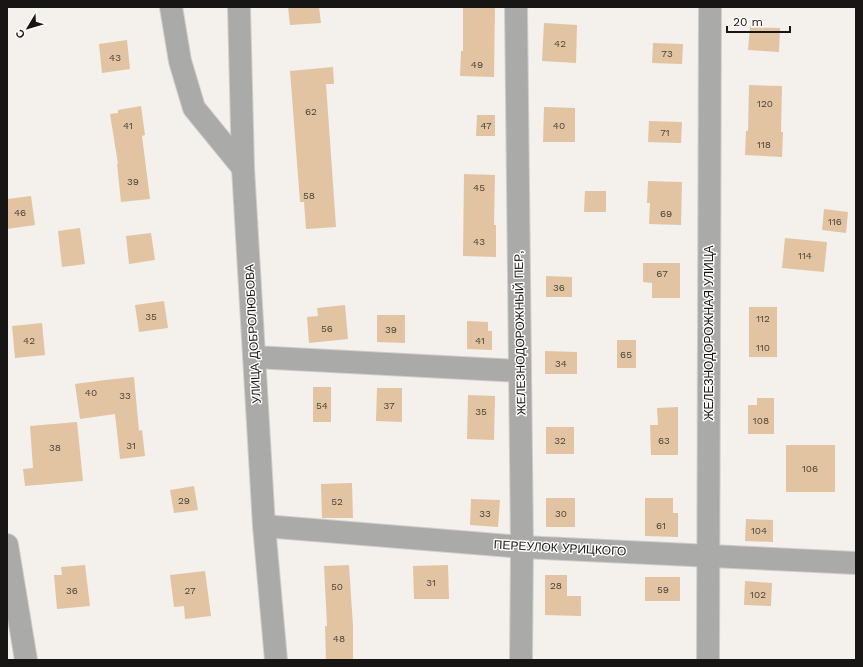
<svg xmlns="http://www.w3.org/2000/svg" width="863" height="667" font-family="'Work Sans',sans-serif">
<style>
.building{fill:#e2c4a3}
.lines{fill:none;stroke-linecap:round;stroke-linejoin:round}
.minor-casing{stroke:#d1cdc9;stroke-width:24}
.minor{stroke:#aaaba9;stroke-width:22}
.labels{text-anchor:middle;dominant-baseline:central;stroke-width:3;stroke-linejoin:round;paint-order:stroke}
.number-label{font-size:10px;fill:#4a4238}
.street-label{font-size:12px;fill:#171614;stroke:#fffdfb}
</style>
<rect width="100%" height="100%" fill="#f4f0eb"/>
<g class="building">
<path d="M 288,7 L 319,7 L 321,23 L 290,25 Z"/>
<path d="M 463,7 L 495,7 L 494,77 L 460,76 L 461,51 L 463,51 Z"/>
<path d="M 544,23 L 577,25 L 576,63 L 542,61 Z"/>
<path d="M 750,27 L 780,28 L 779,52 L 748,50 Z"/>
<path d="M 127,40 L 130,69 L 102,73 L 99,44 Z"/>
<path d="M 653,43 L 683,44 L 682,64 L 652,63 Z"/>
<path d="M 333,67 L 334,84 L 326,84 L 336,227 L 306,229 L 304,202 L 300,202 L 290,71 Z"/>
<path d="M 749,85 L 782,86 L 781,132 L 783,132 L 782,157 L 745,155 L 746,131 L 748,131 Z"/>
<path d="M 141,106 L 145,135 L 142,136 L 150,199 L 121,202 L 117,164 L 118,164 L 110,114 L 118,113 L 118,110 Z"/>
<path d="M 544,107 L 575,108 L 575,142 L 543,142 Z"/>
<path d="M 477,115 L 495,115 L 495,136 L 476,136 Z"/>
<path d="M 649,121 L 682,122 L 681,143 L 648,142 Z"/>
<path d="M 464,174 L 495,175 L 494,225 L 496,225 L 496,257 L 463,256 Z"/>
<path d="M 648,181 L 682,182 L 681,225 L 649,224 L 650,203 L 647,203 Z"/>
<path d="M 585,191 L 606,191 L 606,212 L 584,212 Z"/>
<path d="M 31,196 L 35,225 L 7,229 L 7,199 Z"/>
<path d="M 824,209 L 848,212 L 846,233 L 822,230 Z"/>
<path d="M 80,228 L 85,264 L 62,267 L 58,231 Z"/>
<path d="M 151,233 L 155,260 L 129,264 L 126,236 Z"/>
<path d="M 785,238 L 827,242 L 824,272 L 782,268 Z"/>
<path d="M 643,263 L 680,263 L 680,298 L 652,298 L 652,283 L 643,282 Z"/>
<path d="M 546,276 L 572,277 L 572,297 L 546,297 Z"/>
<path d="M 164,301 L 168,328 L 139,332 L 135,305 Z"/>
<path d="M 345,305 L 348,339 L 309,343 L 307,317 L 318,316 L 317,308 Z"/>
<rect x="749" y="307" width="28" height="50"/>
<path d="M 377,315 L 405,315 L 405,343 L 377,342 Z"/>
<path d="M 467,321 L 488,322 L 488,331 L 492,331 L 492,350 L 467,349 Z"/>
<path d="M 42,323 L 45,355 L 15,358 L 12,326 Z"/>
<rect x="617" y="340" width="19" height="28"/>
<path d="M 545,351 L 577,352 L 577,374 L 545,374 Z"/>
<path d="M 134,377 L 139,431 L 142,430 L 145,456 L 120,459 L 115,414 L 80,419 L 75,384 L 105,380 Z"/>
<rect x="313" y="387" width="18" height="35"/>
<path d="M 377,388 L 402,388 L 402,422 L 376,421 Z"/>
<path d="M 468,395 L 495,396 L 494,440 L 467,439 Z"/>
<path d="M 757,398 L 774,398 L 774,434 L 748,434 L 748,405 L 757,405 Z"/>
<path d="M 678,407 L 678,455 L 651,455 L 650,425 L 658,425 L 657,408 Z"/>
<path d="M 77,422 L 83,481 L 25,486 L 23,469 L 33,468 L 30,426 Z"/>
<rect x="546" y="427" width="28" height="27"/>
<rect x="786" y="445" width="49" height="47"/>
<path d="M 352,483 L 353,518 L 322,518 L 321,484 Z"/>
<path d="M 194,486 L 198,510 L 174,513 L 170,490 Z"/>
<rect x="546" y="498" width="29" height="29"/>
<path d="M 645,498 L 673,498 L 673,513 L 678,513 L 678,537 L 645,536 Z"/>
<path d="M 471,499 L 500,500 L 498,527 L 470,525 Z"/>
<path d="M 746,519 L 773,520 L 773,542 L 745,541 Z"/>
<path d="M 85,565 L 90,606 L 57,609 L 54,575 L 62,575 L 61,567 Z"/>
<path d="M 349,565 L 353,626 L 353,660 L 326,660 L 325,626 L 327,626 L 324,566 Z"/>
<path d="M 448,565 L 449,599 L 414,599 L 413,566 Z"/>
<path d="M 205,571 L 211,616 L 185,619 L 184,606 L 174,607 L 170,575 Z"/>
<path d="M 545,575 L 567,575 L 567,596 L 581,596 L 581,616 L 545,615 Z"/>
<rect x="645" y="577" width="35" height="24"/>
<path d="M 745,581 L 772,583 L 771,606 L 744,605 Z"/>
</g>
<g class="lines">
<defs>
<g id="minor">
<path d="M 171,7 L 180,61 L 194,108 L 243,168"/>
<path d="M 239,7 L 243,168 L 264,526 L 276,660"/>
<path d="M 516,7 L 522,547 L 521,660"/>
<path d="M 254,357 L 520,371"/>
<path d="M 264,526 L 522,547 L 856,563"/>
<path d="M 7,545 L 26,660"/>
<path d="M 708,660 L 710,7"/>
</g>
</defs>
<use href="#minor" class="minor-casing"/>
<use href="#minor" class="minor"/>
</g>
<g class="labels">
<g class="number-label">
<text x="560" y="43">42</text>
<text x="667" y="53">73</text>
<text x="115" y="57">43</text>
<text x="477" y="64">49</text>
<text x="765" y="103">120</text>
<text x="311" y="111">62</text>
<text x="128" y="125">41</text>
<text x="486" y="125">47</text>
<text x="559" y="125">40</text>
<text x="665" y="132">71</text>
<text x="764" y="144">118</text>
<text x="133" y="181">39</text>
<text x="479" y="187">45</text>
<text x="309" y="195">58</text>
<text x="20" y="212">46</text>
<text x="666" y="213">69</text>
<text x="835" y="221">116</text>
<text x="479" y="241">43</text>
<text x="805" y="255">114</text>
<text x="662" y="273">67</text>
<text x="559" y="287">36</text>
<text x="151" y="316">35</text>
<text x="763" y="318">112</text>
<text x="327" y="328">56</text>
<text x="391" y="329">39</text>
<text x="29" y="340">42</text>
<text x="480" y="340">41</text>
<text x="763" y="347">110</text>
<text x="626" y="354">65</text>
<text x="561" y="363">34</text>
<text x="91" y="392">40</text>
<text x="125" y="395">33</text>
<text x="322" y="405">54</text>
<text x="389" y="405">37</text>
<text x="481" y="411">35</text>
<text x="761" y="420">108</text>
<text x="560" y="440">32</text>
<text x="664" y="440">63</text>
<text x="131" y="445">31</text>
<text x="55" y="447">38</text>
<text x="810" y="468">106</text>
<text x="184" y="500">29</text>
<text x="337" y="501">52</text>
<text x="485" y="513">33</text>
<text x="561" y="513">30</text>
<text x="661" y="525">61</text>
<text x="759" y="530">104</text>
<text x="431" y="582">31</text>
<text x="556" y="585">28</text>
<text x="337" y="586">50</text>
<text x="663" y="589">59</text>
<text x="72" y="590">36</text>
<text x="190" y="590">27</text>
<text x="758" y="594">102</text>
<text x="339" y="638">48</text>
</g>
<g class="street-label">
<text transform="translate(520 333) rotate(-91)">ЖЕЛЕЗНОДОРОЖНЫЙ ПЕР,</text>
<text transform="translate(709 333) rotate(-90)">ЖЕЛЕЗНОДОРОЖНАЯ УЛИЦА</text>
<text transform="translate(253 334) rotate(-93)">УЛИЦА ДОБРОЛЮБОВА</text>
<text transform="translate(560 548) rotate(3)">ПЕРЕУЛОК УРИЦКОГО</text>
</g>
</g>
<rect width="863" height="667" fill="none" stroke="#171614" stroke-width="16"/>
<g transform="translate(28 28) rotate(232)" stroke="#fffdfb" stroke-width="3" paint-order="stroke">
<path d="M0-3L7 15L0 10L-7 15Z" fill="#171614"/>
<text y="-6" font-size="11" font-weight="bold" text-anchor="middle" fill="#171614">С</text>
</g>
<path d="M727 26v6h63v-6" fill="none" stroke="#171614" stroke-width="2"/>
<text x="733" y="26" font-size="12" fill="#171614" stroke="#fffdfb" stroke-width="3" paint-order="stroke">20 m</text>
</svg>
